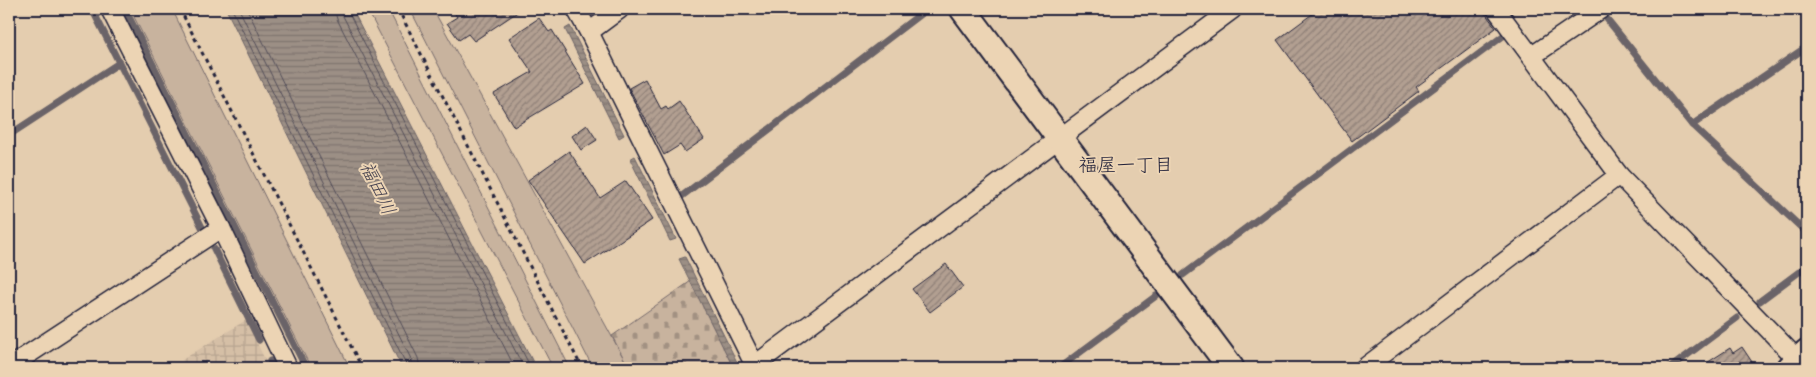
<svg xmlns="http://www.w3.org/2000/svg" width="1816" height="377" font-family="'Shantell Sans','Klee One',sans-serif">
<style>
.industrial{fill:url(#industrial-grid)}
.grass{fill:#c8b39e;stroke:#756a6c}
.cemetery{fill:url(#cemetery-stones);stroke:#756a6c}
.water{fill:url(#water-rules);stroke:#6b6367}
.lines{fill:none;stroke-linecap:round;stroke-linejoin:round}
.shore{stroke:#534e59;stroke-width:1}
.stream{stroke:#6b6367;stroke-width:7}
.building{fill:url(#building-hatch);stroke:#22223b}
.street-casing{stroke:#22223b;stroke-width:21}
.secondary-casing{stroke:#22223b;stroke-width:29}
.path{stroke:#22223b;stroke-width:3;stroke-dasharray:4 4;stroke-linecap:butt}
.street{stroke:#ecd4b4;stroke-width:18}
.secondary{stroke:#ecd4b4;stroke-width:25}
.labels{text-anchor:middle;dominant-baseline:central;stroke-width:4;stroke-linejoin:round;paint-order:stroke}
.neighbourhood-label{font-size:19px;fill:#22223b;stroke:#ecd4b4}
.water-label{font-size:19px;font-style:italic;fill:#474351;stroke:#ecd4b4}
</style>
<defs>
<pattern id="industrial-grid" width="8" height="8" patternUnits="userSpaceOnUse" patternTransform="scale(1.25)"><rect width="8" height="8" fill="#d5bfa6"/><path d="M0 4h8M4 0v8" fill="none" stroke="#b7a490"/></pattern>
<pattern id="cemetery-stones" width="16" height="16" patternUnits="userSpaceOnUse" patternTransform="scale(1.25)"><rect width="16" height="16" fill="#c8b39e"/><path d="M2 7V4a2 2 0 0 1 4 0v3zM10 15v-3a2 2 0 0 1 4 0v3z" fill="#a29182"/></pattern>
<pattern id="water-rules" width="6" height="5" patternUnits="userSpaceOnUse" patternTransform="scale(1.25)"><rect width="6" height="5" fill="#9c8f85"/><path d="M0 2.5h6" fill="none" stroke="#7f746e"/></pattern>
<pattern id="building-hatch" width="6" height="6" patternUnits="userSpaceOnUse" patternTransform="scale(1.25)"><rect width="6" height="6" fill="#b29f91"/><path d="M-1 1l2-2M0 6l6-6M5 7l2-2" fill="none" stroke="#908178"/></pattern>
</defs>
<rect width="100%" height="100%" fill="#e4cdaf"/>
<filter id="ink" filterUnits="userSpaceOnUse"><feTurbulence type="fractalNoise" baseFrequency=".02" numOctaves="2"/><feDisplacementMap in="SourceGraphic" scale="10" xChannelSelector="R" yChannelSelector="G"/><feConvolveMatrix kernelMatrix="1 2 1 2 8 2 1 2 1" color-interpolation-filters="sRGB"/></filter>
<g filter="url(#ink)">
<path class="industrial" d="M 246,320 L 269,368 L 187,368 L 182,360 Z"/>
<g class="grass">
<path d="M 130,9 L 172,9 L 350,368 L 311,368 Z"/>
<path d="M 367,9 L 388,9 L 570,368 L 553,368 Z"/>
<path d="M 410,9 L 433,9 L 629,368 L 593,368 Z"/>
</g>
<path class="cemetery" d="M 691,281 L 734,368 L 629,368 L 612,336 Z"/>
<g class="water">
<path d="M 226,9 L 352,9 L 536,368 L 402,368 Z"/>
<path d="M 570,26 L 624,135 L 619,138 L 565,29 Z"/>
<path d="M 635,156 L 676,239 L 670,241 L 630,159 Z"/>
<path d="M 685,257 L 737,362 L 732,365 L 679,259 Z"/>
</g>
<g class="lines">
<g class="shore">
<path d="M 232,9 L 406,364 L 407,368"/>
<path d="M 239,9 L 412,361 L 413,368"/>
<path d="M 247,9 L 418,358 L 420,368"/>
<path d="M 334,9 L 337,19 L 515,368"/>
<path d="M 342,9 L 343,16 L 524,368"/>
<path d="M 348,9 L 349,13 L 531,368"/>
</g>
<g class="stream">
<path d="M 92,9 L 202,227"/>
<path d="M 125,9 L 306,368"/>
<path d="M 1607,19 L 1692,125 L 1807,233"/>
<path d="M 1692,125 L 1802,50"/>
<path d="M 9,135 L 119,63"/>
<path d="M 682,196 L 927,9"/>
<path d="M 214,249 L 259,340"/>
<path d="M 1183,275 L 1503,36"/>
<path d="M 1760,301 L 1807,266"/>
<path d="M 270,361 L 274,368"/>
<path d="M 1059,368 L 1156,296"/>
<path d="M 1670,368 L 1737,318"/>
</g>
</g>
<g class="building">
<path d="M 452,9 L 522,9 L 474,41 L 468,34 L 459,40 L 447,23 L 457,17 Z"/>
<path d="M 1319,9 L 1482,9 L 1496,28 L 1416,87 L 1419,91 L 1352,141 L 1277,40 Z"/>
<path d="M 539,18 L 549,32 L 552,30 L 585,84 L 514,127 L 494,94 L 532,72 L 509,38 Z"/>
<path d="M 645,79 L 661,109 L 666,106 L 668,109 L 679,101 L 704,139 L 685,152 L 680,145 L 664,155 L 629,88 Z"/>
<path d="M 587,125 L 597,140 L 581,150 L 572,136 Z"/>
<path d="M 569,151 L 600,198 L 626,181 L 652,220 L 585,264 L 528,180 Z"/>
<path d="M 946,264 L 963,287 L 930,312 L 912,289 Z"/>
<path d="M 1742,347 L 1756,368 L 1699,368 L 1730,348 L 1733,353 Z"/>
</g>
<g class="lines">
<defs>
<g id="street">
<path d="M 110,9 L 221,228 L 288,368"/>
<path d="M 576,9 L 589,32 L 756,368"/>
<path d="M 1496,9 L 1619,175 L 1798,360"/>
<path d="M 589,32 L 620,9"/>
<path d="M 1532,56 L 1601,9"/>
<path d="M 755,365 L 1233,9"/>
<path d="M 9,367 L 221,228"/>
<path d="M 1364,368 L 1619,175"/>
</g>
<g id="secondary">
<path d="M 963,9 L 1231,368"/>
<path d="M 1790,368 L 1807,352"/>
</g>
</defs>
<use href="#street" class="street-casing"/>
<use href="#secondary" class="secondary-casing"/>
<g class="path">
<path d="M 180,9 L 362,368"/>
<path d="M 398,9 L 582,368"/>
</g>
<use href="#street" class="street"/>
<use href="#secondary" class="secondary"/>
</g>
</g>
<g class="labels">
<g class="neighbourhood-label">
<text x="1126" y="164">福屋一丁目</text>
</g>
<g class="water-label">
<text transform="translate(378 188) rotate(64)">福田川</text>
</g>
</g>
<rect width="1816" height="377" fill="none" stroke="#ecd4b4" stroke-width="30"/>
<rect x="15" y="15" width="1786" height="347" fill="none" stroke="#22223b" stroke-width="2" filter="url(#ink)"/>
</svg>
